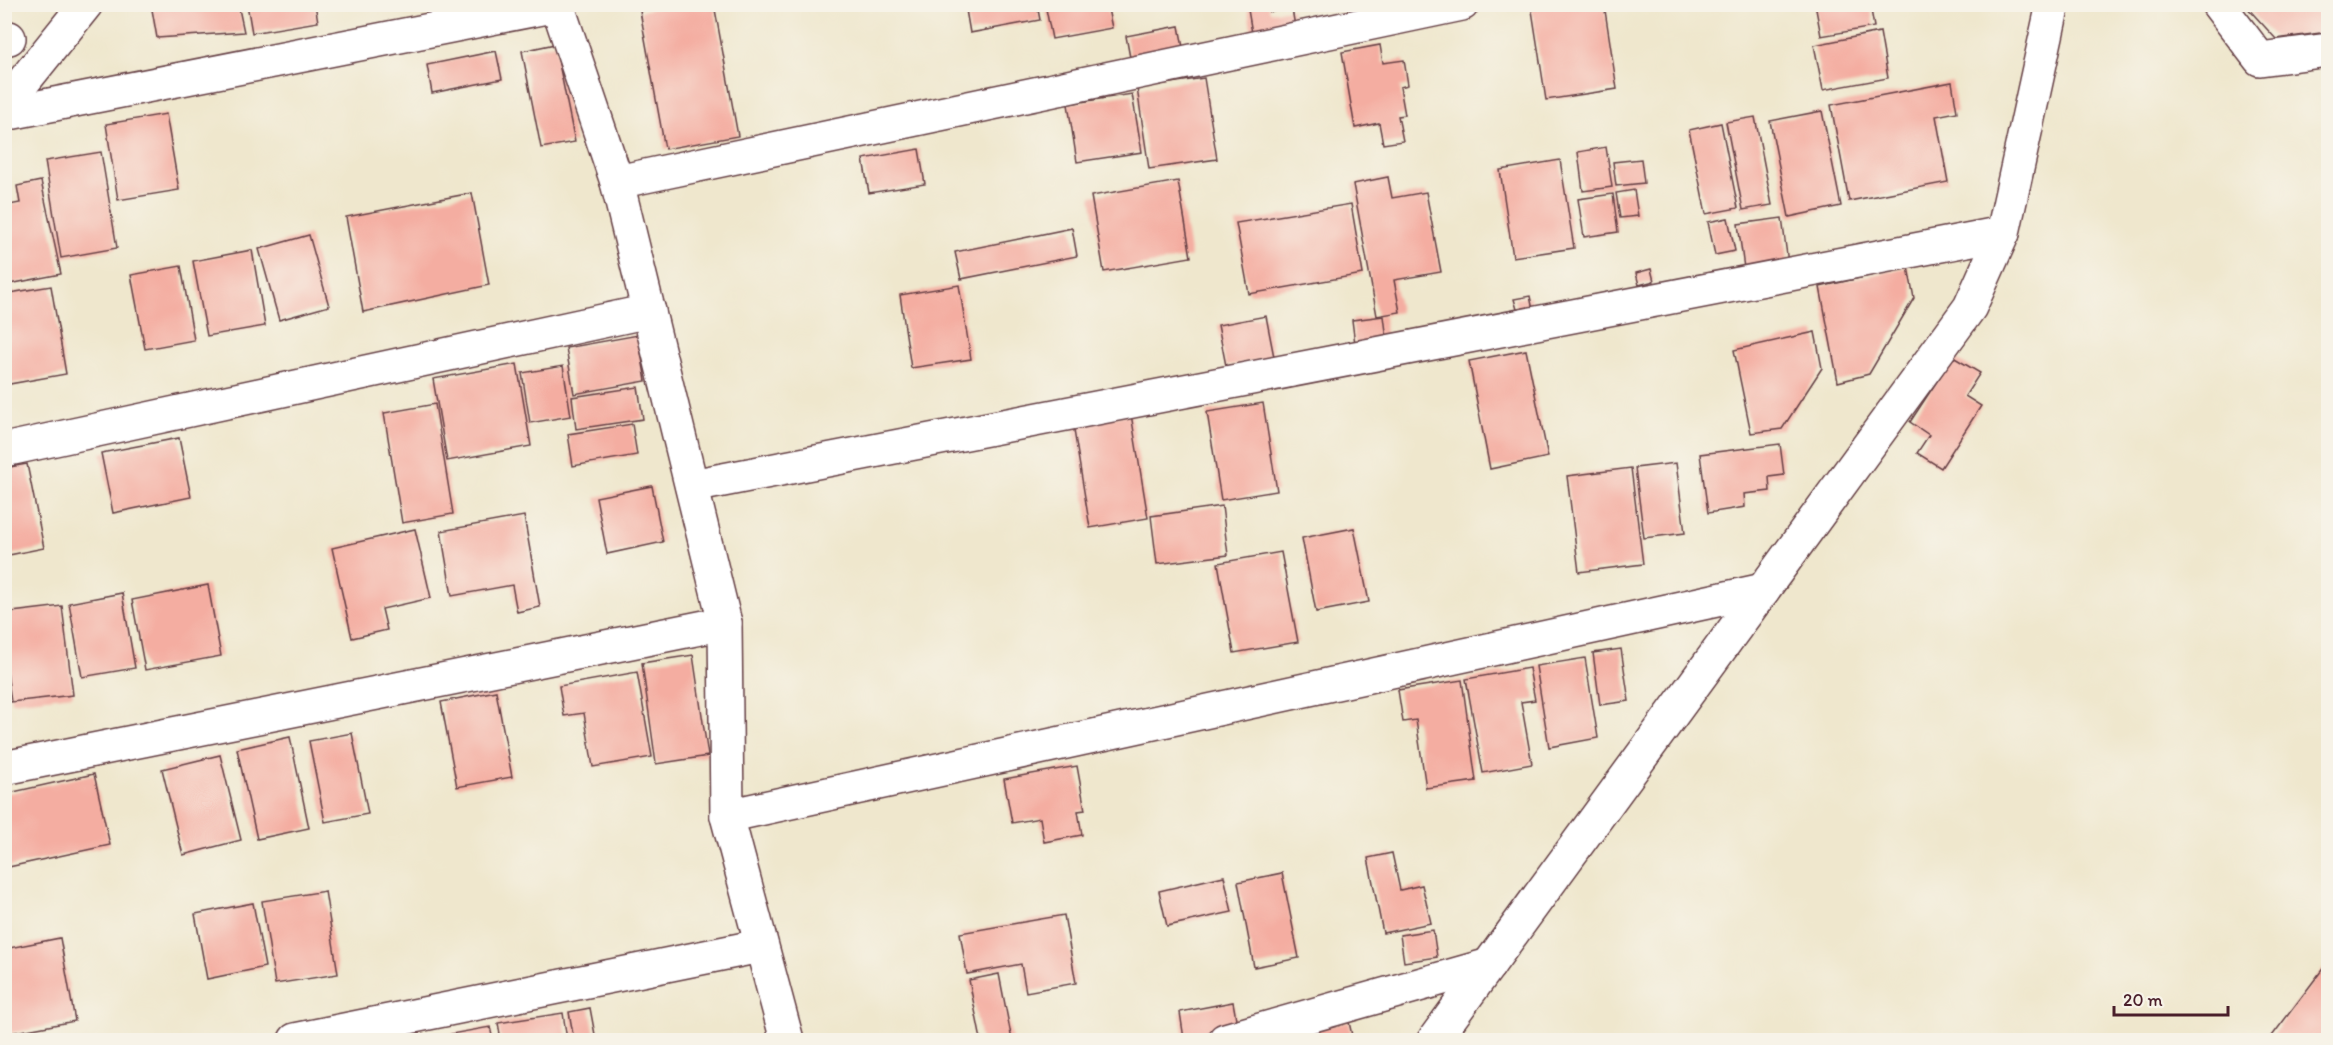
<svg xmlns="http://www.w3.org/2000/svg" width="2333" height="1045" font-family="Itim,sans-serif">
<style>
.building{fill:#f4ada1}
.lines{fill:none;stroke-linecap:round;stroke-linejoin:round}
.minor-casing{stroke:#633d43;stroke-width:36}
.tertiary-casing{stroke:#633d43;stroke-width:36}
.minor{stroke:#fff;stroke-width:33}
.tertiary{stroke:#fff;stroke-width:33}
</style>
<rect width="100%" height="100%" fill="#f7f3e8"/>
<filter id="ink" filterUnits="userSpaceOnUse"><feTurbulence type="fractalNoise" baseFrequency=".0167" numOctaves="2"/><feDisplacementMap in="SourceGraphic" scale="12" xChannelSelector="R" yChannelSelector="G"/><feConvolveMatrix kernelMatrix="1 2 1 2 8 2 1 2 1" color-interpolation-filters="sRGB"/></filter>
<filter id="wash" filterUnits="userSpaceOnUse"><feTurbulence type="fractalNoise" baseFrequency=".008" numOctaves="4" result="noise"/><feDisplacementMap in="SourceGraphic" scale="24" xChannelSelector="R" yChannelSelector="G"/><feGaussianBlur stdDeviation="1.35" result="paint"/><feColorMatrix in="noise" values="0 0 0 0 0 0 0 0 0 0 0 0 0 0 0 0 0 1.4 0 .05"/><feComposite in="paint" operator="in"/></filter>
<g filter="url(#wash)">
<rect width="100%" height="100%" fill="#efe7cd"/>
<g id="blocks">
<g class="building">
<path d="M 151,4 L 238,4 L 244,32 L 157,38 Z"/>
<path d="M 247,4 L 315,4 L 318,22 L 252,33 Z"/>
<path d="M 678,4 L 714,4 L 738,136 L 665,149 L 640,11 Z"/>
<path d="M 965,4 L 1037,4 L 1040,20 L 970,33 Z"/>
<path d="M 1045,4 L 1107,4 L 1112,28 L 1052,39 Z"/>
<path d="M 1247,4 L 1268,4 L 1270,12 L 1292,9 L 1296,32 L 1253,39 Z"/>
<path d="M 1531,4 L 1604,4 L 1617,89 L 1546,100 Z"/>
<path d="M 1815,4 L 1870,4 L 1874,27 L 1821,36 Z"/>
<path d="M 2244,4 L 2328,4 L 2328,32 L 2276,39 Z"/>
<path d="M 1179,26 L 1184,53 L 1131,63 L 1126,36 Z"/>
<path d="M 1880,32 L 1888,78 L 1823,90 L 1814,45 Z"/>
<path d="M 555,44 L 575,142 L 541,148 L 522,51 Z"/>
<path d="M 1380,45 L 1383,63 L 1404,60 L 1408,85 L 1400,87 L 1405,115 L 1398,116 L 1403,141 L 1383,144 L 1379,123 L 1355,128 L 1342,52 Z"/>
<path d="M 496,51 L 502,79 L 432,93 L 427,65 Z"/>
<path d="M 1204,78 L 1217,159 L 1149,169 L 1137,88 Z"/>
<path d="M 1952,82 L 1957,112 L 1936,116 L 1948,182 L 1849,201 L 1831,105 Z"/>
<path d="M 1132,94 L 1142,152 L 1077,162 L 1068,104 Z"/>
<path d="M 1822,111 L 1841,206 L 1789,217 L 1770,121 Z"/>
<path d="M 166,114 L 179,190 L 118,200 L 106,124 Z"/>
<path d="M 1755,117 L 1772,205 L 1743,210 L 1726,122 Z"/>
<path d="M 1721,123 L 1738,208 L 1706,214 L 1689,130 Z"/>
<path d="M 1606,147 L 1612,187 L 1583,191 L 1578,152 Z"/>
<path d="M 919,149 L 925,184 L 869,193 L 863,159 Z"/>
<path d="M 101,152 L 117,248 L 61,258 L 45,161 Z"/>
<path d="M 1641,159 L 1644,183 L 1616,186 L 1613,162 Z"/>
<path d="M 1560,160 L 1574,248 L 1513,257 L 1500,170 Z"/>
<path d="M 1388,177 L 1392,198 L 1426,192 L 1441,272 L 1394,280 L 1400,312 L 1377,316 L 1353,184 Z"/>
<path d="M 41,181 L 61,274 L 4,285 L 4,206 L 20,203 L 17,186 Z"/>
<path d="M 1178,181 L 1191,257 L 1104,272 L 1091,196 Z"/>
<path d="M 1634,190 L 1638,216 L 1620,218 L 1616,193 Z"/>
<path d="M 472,193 L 489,285 L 363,312 L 346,217 Z"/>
<path d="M 1613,194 L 1618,232 L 1584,237 L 1578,199 Z"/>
<path d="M 1351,204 L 1363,274 L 1249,294 L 1236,223 Z"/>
<path d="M 1728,218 L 1735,251 L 1715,255 L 1708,222 Z"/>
<path d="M 1782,218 L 1788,263 L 1744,268 L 1738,224 Z"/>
<path d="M 1072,228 L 1077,256 L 961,279 L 955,252 Z"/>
<path d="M 309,235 L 329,306 L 279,320 L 259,249 Z"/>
<path d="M 252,250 L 265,326 L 207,336 L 193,261 Z"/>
<path d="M 181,266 L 194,340 L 145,349 L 131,275 Z"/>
<path d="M 1908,267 L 1914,298 L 1869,374 L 1838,382 L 1820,287 Z"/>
<path d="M 1651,269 L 1654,281 L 1639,285 L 1636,273 Z"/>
<path d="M 959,285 L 971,359 L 911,368 L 900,295 Z"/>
<path d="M 51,286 L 66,374 L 4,385 L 4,294 Z"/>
<path d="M 1530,296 L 1533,310 L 1518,313 L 1514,299 Z"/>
<path d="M 1266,316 L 1274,357 L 1226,366 L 1218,325 Z"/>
<path d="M 1384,316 L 1387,340 L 1355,344 L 1352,320 Z"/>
<path d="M 1815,332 L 1822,368 L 1782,429 L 1751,433 L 1734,350 Z"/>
<path d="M 638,335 L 646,381 L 574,394 L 566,348 Z"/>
<path d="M 1526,350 L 1548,457 L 1490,469 L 1469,361 Z"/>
<path d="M 1953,357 L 1980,373 L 1965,396 L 1981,406 L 1941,468 L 1917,453 L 1929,435 L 1910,422 Z"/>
<path d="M 517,364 L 531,446 L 447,461 L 433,379 Z"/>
<path d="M 563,366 L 571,416 L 530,423 L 522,373 Z"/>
<path d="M 638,387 L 643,419 L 576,429 L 572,397 Z"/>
<path d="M 1263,403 L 1277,491 L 1221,500 L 1207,412 Z"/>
<path d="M 435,404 L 453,514 L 402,523 L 384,413 Z"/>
<path d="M 1131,414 L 1148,518 L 1090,528 L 1073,424 Z"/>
<path d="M 632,424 L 637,455 L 573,466 L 568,434 Z"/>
<path d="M 179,438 L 191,497 L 113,513 L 101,453 Z"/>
<path d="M 1780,444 L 1784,475 L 1769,477 L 1770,491 L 1744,494 L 1745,507 L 1708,513 L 1700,454 Z"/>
<path d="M 1676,463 L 1685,533 L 1644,538 L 1635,468 Z"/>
<path d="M 27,464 L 44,548 L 4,556 L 4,468 Z"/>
<path d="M 1631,468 L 1643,564 L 1579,572 L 1567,476 Z"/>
<path d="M 652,486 L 663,542 L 607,554 L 596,497 Z"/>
<path d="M 1222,506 L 1228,555 L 1157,564 L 1151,516 Z"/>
<path d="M 524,516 L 540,607 L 517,612 L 512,585 L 452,596 L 441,531 Z"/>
<path d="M 1354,528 L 1369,602 L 1316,612 L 1302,538 Z"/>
<path d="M 415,529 L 431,598 L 382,609 L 387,630 L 352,638 L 332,548 Z"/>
<path d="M 1281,552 L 1298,642 L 1234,653 L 1218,563 Z"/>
<path d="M 208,585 L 221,656 L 145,670 L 132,600 Z"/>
<path d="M 122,593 L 135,668 L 82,677 L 69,603 Z"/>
<path d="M 62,606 L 73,695 L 11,702 L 4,648 L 4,613 Z"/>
<path d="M 1621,649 L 1629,701 L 1600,705 L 1593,653 Z"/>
<path d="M 693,655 L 708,756 L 656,764 L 642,663 Z"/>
<path d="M 1585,658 L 1598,738 L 1549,747 L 1536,666 Z"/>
<path d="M 1529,668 L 1535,700 L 1521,702 L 1532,764 L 1483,773 L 1466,679 Z"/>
<path d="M 637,672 L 652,757 L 593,767 L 584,713 L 564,716 L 559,686 Z"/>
<path d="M 1462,680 L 1476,781 L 1426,788 L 1416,720 L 1403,722 L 1398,690 Z"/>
<path d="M 496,691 L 512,777 L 457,787 L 441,702 Z"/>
<path d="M 352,733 L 368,814 L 325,822 L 309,741 Z"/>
<path d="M 290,737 L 309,828 L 257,839 L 237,749 Z"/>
<path d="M 220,755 L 241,840 L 183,855 L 162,769 Z"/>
<path d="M 1077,766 L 1085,810 L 1078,811 L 1082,835 L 1044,842 L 1040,818 L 1012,823 L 1004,779 Z"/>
<path d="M 94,774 L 110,845 L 4,868 L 4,794 Z"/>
<path d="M 1392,853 L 1400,890 L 1422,885 L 1431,923 L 1383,933 L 1368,858 Z"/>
<path d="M 1282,873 L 1299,958 L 1254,967 L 1238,882 Z"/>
<path d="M 1224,876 L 1232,912 L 1167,926 L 1159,891 Z"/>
<path d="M 325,891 L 338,974 L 275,984 L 262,901 Z"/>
<path d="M 253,903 L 265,967 L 207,979 L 195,914 Z"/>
<path d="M 1064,915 L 1076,983 L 1026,992 L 1021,964 L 967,974 L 960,933 Z"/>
<path d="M 1433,930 L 1437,957 L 1404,962 L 1400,935 Z"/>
<path d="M 60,938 L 75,1021 L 11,1033 L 4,996 L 4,949 Z"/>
<path d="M 2328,962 L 2328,1040 L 2269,1040 Z"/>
<path d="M 999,974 L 1012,1040 L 981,1040 L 969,980 Z"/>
<path d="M 1233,1002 L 1238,1030 L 1184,1039 L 1180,1012 Z"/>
<path d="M 590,1008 L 596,1040 L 574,1040 L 569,1012 Z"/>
<path d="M 563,1013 L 567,1040 L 501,1040 L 498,1023 Z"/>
<path d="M 1349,1022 L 1353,1040 L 1266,1040 L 1266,1039 Z"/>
<path d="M 490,1027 L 493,1040 L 452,1040 L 451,1034 Z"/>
</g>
</g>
</g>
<g filter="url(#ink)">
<use href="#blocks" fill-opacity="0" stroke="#633d43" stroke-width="1.5"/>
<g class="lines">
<defs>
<g id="minor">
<path d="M 557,4 L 617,182 L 725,623 L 727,816 L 787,1040"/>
<path d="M 2218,4 L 2260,59 L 2328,50"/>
<path d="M 4,39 L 9,38"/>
<path d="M 4,114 L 557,5"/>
<path d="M 617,182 L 1462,4"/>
<path d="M 4,450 L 649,311"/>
<path d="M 692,486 L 2003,233"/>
<path d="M 4,768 L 725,623"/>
<path d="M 727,816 L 1763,590"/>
<path d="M 295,1040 L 760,946"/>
<path d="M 1225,1040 L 1489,965"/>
<path d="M 1434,1040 L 1970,307 L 2003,233 L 2053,4"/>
</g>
<path id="tertiary" d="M 4,106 L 86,4"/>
</defs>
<use href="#minor" class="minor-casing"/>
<use href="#tertiary" class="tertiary-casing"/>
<use href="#minor" class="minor"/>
<use href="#tertiary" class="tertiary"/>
</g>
</g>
<rect width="2333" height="1045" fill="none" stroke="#f7f3e8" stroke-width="24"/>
<path d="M2114 1006v9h114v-9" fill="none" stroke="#4a1f2b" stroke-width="3"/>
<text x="2123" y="1006" font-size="18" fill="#4a1f2b" stroke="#f7f3e8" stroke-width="4.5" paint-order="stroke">20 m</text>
</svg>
